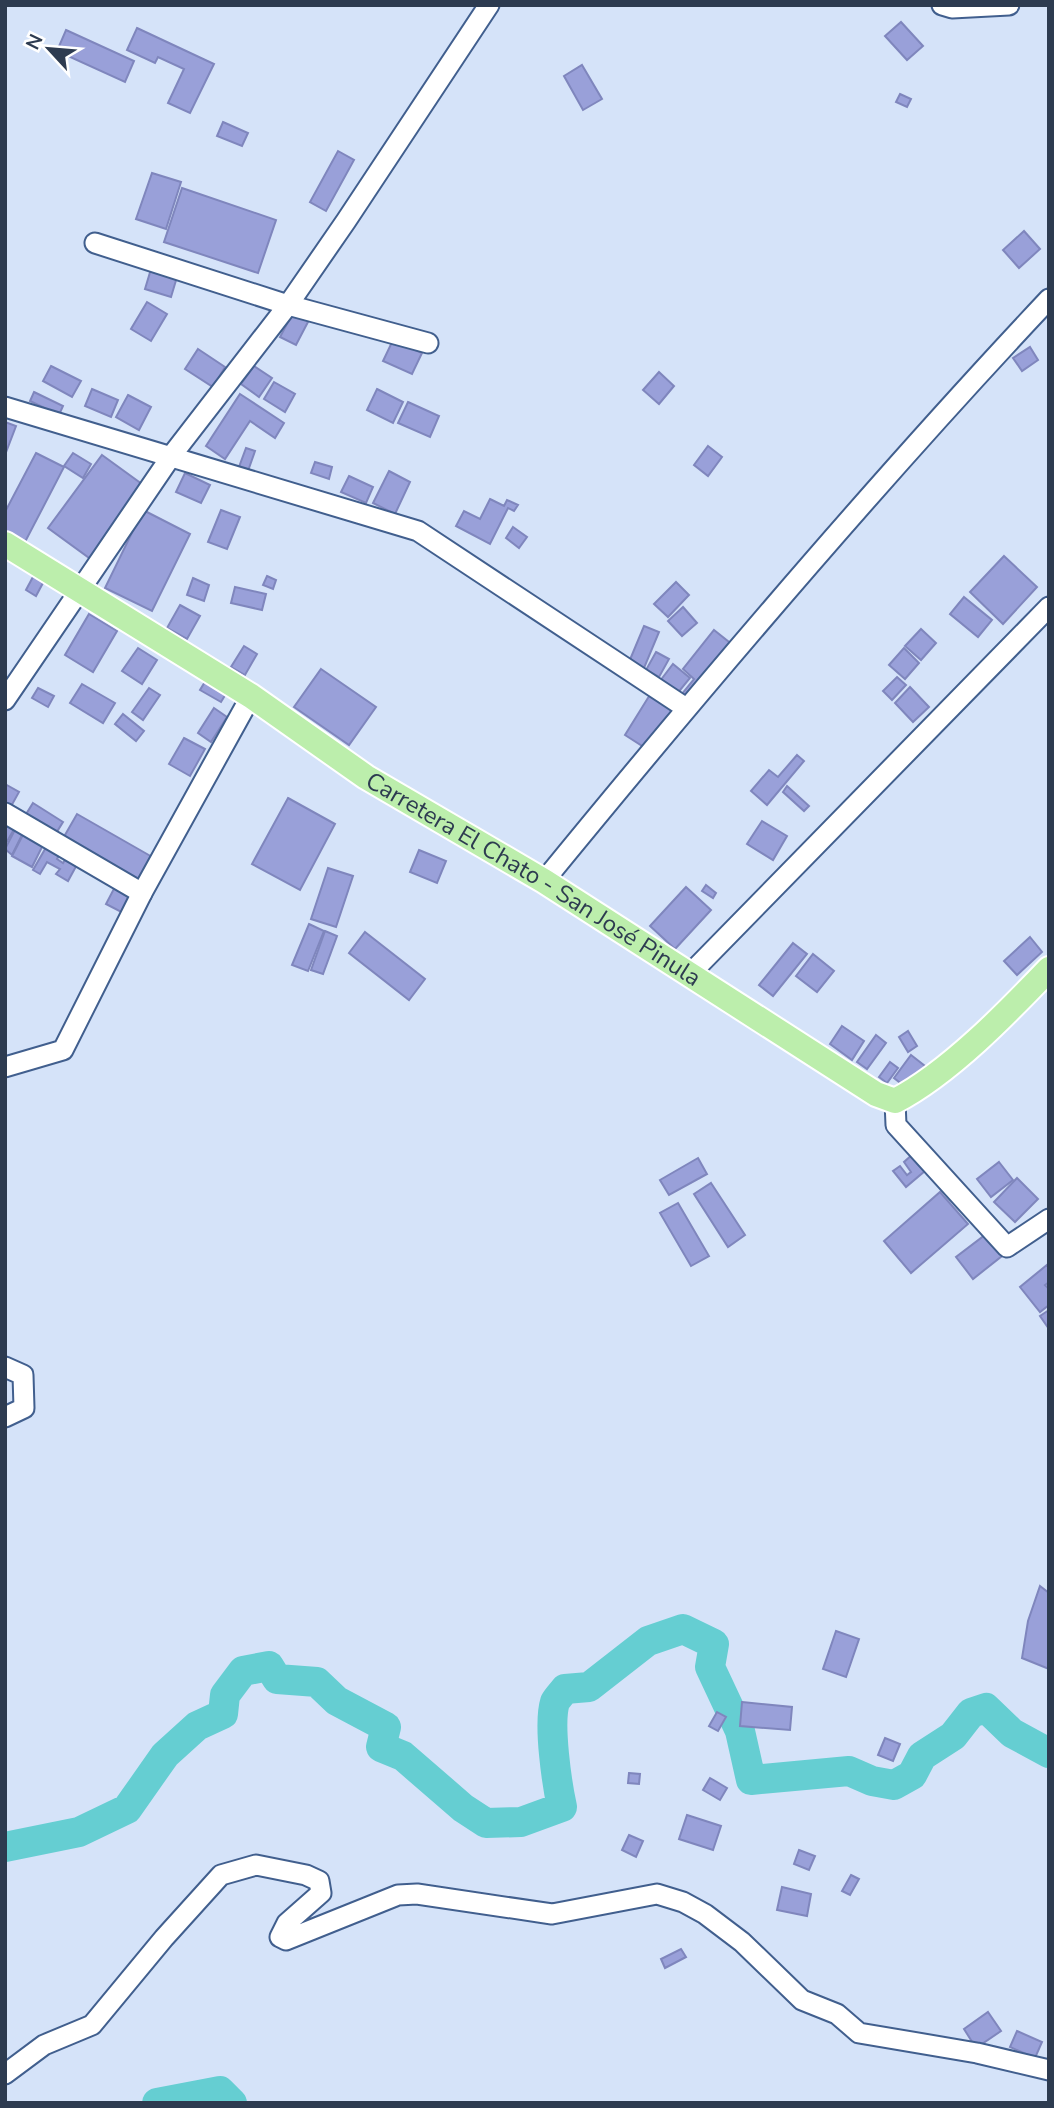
<svg xmlns="http://www.w3.org/2000/svg" width="1054" height="2108" font-family="'Nunito Sans',sans-serif">
<style>
.lines{fill:none;stroke-linecap:round;stroke-linejoin:round}
.river{stroke:#65ced2;stroke-width:30}
.building{fill:#99a0d9;stroke:#7f86bd;stroke-width:2}
.minor-casing{stroke:#415f8e;stroke-width:23}
.major-casing{stroke:#fff;stroke-width:28}
.minor{stroke:#fff;stroke-width:19}
.major{stroke:#bceeac;stroke-width:24}
.labels{text-anchor:middle;dominant-baseline:central;stroke-width:6;stroke-linejoin:round;paint-order:stroke}
.street-label{font-size:24px;fill:#2d3b50;stroke:#fff}
</style>
<rect width="100%" height="100%" fill="#d5e3f9"/>
<g class="lines">
<g class="river">
<path d="M 5,1847 L 79,1832 L 127,1809 L 165,1755 L 197,1726 L 223,1714 L 225,1695 L 243,1671 L 269,1666 L 277,1679 L 317,1682 L 337,1701 L 386,1727 L 381,1747 L 403,1756 L 463,1808 L 486,1823 L 521,1822 L 562,1807 C 557,1784 548,1724 555,1702 C 557,1698 562,1693 565,1689 L 589,1687 L 648,1641 L 683,1629 L 714,1644 L 710,1667 L 740,1731 L 751,1780 L 849,1771 L 872,1781 L 894,1785 L 912,1775 L 922,1756 L 953,1736 L 971,1713 L 986,1708 L 1012,1733 L 1049,1753"/>
<path d="M 157,2103 L 220,2091 L 232,2103"/>
</g>
</g>
<g class="building">
<path d="M 901,22 L 923,46 L 907,60 L 885,36 Z"/>
<path d="M 137,28 L 214,64 L 190,113 L 168,103 L 184,69 L 158,57 L 155,63 L 127,50 Z"/>
<path d="M 66,30 L 134,61 L 125,82 L 57,51 Z"/>
<path d="M 582,65 L 602,99 L 583,110 L 564,76 Z"/>
<path d="M 900,94 L 911,99 L 907,107 L 896,102 Z"/>
<path d="M 223,122 L 248,133 L 242,146 L 217,136 Z"/>
<path d="M 338,151 L 354,160 L 326,211 L 310,202 Z"/>
<path d="M 152,173 L 181,182 L 166,229 L 136,219 Z"/>
<path d="M 182,188 L 276,220 L 258,273 L 164,242 Z"/>
<path d="M 1024,231 L 1040,249 L 1019,268 L 1003,250 Z"/>
<path d="M 151,269 L 177,277 L 171,297 L 145,289 Z"/>
<path d="M 147,302 L 167,314 L 151,341 L 131,329 Z"/>
<path d="M 295,309 L 310,318 L 296,345 L 280,337 Z"/>
<path d="M 393,340 L 422,353 L 412,374 L 383,361 Z"/>
<path d="M 1030,347 L 1038,360 L 1022,371 L 1013,358 Z"/>
<path d="M 198,349 L 225,367 L 213,387 L 185,369 Z"/>
<path d="M 51,366 L 81,381 L 72,397 L 43,381 Z"/>
<path d="M 254,366 L 272,378 L 259,397 L 241,384 Z"/>
<path d="M 659,372 L 674,386 L 659,404 L 643,390 Z"/>
<path d="M 274,382 L 295,394 L 285,412 L 264,399 Z"/>
<path d="M 92,389 L 118,400 L 111,417 L 85,406 Z"/>
<path d="M 377,389 L 403,402 L 393,423 L 367,410 Z"/>
<path d="M 34,392 L 63,406 L 59,415 L 30,401 Z"/>
<path d="M 240,394 L 284,423 L 275,438 L 250,421 L 225,459 L 206,446 Z"/>
<path d="M 128,395 L 151,407 L 139,430 L 116,417 Z"/>
<path d="M 408,402 L 439,416 L 430,437 L 398,423 Z"/>
<path d="M 5,422 L 16,426 L 5,455 Z"/>
<path d="M 708,446 L 722,457 L 708,476 L 694,465 Z"/>
<path d="M 246,448 L 255,451 L 248,471 L 239,467 Z"/>
<path d="M 36,453 L 64,467 L 25,542 L 5,532 L 5,512 Z"/>
<path d="M 73,453 L 91,464 L 83,478 L 64,466 Z"/>
<path d="M 102,455 L 146,487 L 92,560 L 48,528 Z"/>
<path d="M 315,462 L 332,467 L 329,479 L 311,473 Z"/>
<path d="M 389,471 L 410,482 L 395,514 L 373,503 Z"/>
<path d="M 185,473 L 210,485 L 201,503 L 176,492 Z"/>
<path d="M 349,476 L 373,487 L 366,503 L 341,492 Z"/>
<path d="M 490,499 L 504,506 L 507,500 L 518,505 L 514,511 L 508,508 L 490,544 L 456,526 L 464,511 L 480,519 Z"/>
<path d="M 143,510 L 190,534 L 152,611 L 105,588 Z"/>
<path d="M 221,510 L 240,517 L 227,549 L 208,542 Z"/>
<path d="M 513,527 L 527,537 L 519,548 L 506,538 Z"/>
<path d="M 1004,556 L 1037,587 L 1003,624 L 970,592 Z"/>
<path d="M 34,575 L 44,581 L 36,596 L 26,590 Z"/>
<path d="M 267,576 L 276,580 L 273,589 L 263,585 Z"/>
<path d="M 193,578 L 209,585 L 204,601 L 187,595 Z"/>
<path d="M 676,582 L 689,595 L 668,617 L 654,604 Z"/>
<path d="M 235,587 L 266,594 L 262,610 L 231,603 Z"/>
<path d="M 964,597 L 992,620 L 978,637 L 950,614 Z"/>
<path d="M 180,605 L 200,616 L 187,639 L 167,628 Z"/>
<path d="M 683,607 L 697,623 L 682,636 L 668,621 Z"/>
<path d="M 89,614 L 117,631 L 93,672 L 65,655 Z"/>
<path d="M 644,626 L 659,632 L 644,668 L 629,662 Z"/>
<path d="M 921,629 L 936,643 L 921,660 L 905,646 Z"/>
<path d="M 714,630 L 734,646 L 690,701 L 682,694 L 694,679 L 683,669 Z"/>
<path d="M 244,646 L 257,654 L 245,675 L 231,667 Z"/>
<path d="M 138,648 L 157,660 L 142,684 L 122,671 Z"/>
<path d="M 904,648 L 919,663 L 905,679 L 889,665 Z"/>
<path d="M 656,652 L 669,659 L 659,677 L 646,670 Z"/>
<path d="M 673,664 L 690,678 L 676,695 L 660,681 Z"/>
<path d="M 321,669 L 376,707 L 349,745 L 294,707 Z"/>
<path d="M 897,677 L 906,685 L 892,700 L 883,691 Z"/>
<path d="M 206,680 L 227,692 L 221,702 L 200,690 Z"/>
<path d="M 82,684 L 115,703 L 103,723 L 70,703 Z"/>
<path d="M 910,687 L 929,707 L 913,722 L 895,703 Z"/>
<path d="M 38,688 L 54,696 L 48,707 L 32,698 Z"/>
<path d="M 149,688 L 160,695 L 143,720 L 132,712 Z"/>
<path d="M 651,693 L 674,707 L 647,749 L 625,735 Z"/>
<path d="M 214,708 L 227,717 L 211,742 L 198,733 Z"/>
<path d="M 123,714 L 144,731 L 136,741 L 115,724 Z"/>
<path d="M 184,738 L 205,749 L 190,776 L 169,764 Z"/>
<path d="M 797,755 L 804,761 L 767,805 L 751,791 L 769,770 L 778,777 Z"/>
<path d="M 5,784 L 19,792 L 9,810 L 5,807 Z"/>
<path d="M 787,786 L 809,806 L 804,811 L 783,792 Z"/>
<path d="M 288,798 L 335,824 L 300,890 L 252,864 Z"/>
<path d="M 33,803 L 63,822 L 53,838 L 23,819 Z"/>
<path d="M 77,814 L 154,858 L 138,886 L 61,842 Z"/>
<path d="M 9,820 L 17,824 L 5,845 L 5,827 Z"/>
<path d="M 762,821 L 787,836 L 773,860 L 747,844 Z"/>
<path d="M 18,824 L 25,829 L 12,855 L 5,849 Z"/>
<path d="M 26,829 L 46,839 L 32,867 L 12,856 Z"/>
<path d="M 48,844 L 61,852 L 57,859 L 63,863 L 68,855 L 79,861 L 68,881 L 56,874 L 60,869 L 47,862 L 40,874 L 33,870 Z"/>
<path d="M 419,850 L 446,861 L 437,883 L 410,872 Z"/>
<path d="M 328,868 L 353,876 L 336,927 L 311,919 Z"/>
<path d="M 117,883 L 138,893 L 127,915 L 106,904 Z"/>
<path d="M 706,885 L 716,893 L 713,898 L 702,891 Z"/>
<path d="M 686,887 L 711,910 L 675,949 L 650,926 Z"/>
<path d="M 309,924 L 324,931 L 308,971 L 292,965 Z"/>
<path d="M 325,931 L 337,936 L 323,974 L 311,970 Z"/>
<path d="M 365,932 L 425,979 L 409,1000 L 349,953 Z"/>
<path d="M 1030,937 L 1042,952 L 1017,975 L 1004,961 Z"/>
<path d="M 793,943 L 807,954 L 773,996 L 759,985 Z"/>
<path d="M 813,954 L 834,971 L 817,992 L 796,976 Z"/>
<path d="M 842,1026 L 864,1041 L 852,1060 L 830,1044 Z"/>
<path d="M 908,1031 L 917,1046 L 908,1052 L 899,1037 Z"/>
<path d="M 876,1035 L 886,1043 L 867,1069 L 857,1062 Z"/>
<path d="M 911,1055 L 925,1066 L 908,1089 L 894,1078 Z"/>
<path d="M 890,1062 L 898,1068 L 887,1083 L 879,1077 Z"/>
<path d="M 913,1154 L 926,1170 L 906,1187 L 893,1171 L 900,1166 L 907,1175 L 911,1172 L 904,1162 Z"/>
<path d="M 698,1158 L 707,1174 L 669,1195 L 660,1180 Z"/>
<path d="M 999,1162 L 1013,1180 L 991,1197 L 977,1179 Z"/>
<path d="M 1017,1178 L 1038,1199 L 1015,1222 L 994,1202 Z"/>
<path d="M 711,1183 L 745,1235 L 728,1247 L 694,1194 Z"/>
<path d="M 940,1192 L 968,1224 L 911,1273 L 884,1241 Z"/>
<path d="M 678,1203 L 709,1256 L 691,1266 L 660,1213 Z"/>
<path d="M 985,1235 L 1002,1256 L 973,1279 L 956,1257 Z"/>
<path d="M 1048,1264 L 1049,1282 L 1045,1285 L 1049,1289 L 1049,1305 L 1040,1312 L 1020,1287 Z"/>
<path d="M 1049,1310 L 1049,1329 L 1040,1316 Z"/>
<path d="M 1040,1586 L 1049,1593 L 1049,1669 L 1022,1658 L 1028,1621 Z"/>
<path d="M 836,1631 L 859,1639 L 846,1677 L 823,1669 Z"/>
<path d="M 742,1702 L 792,1707 L 790,1730 L 740,1726 Z"/>
<path d="M 717,1712 L 726,1717 L 718,1731 L 709,1726 Z"/>
<path d="M 885,1738 L 900,1744 L 893,1761 L 878,1755 Z"/>
<path d="M 629,1773 L 640,1774 L 639,1784 L 628,1783 Z"/>
<path d="M 710,1778 L 727,1788 L 720,1800 L 703,1790 Z"/>
<path d="M 687,1815 L 721,1826 L 713,1850 L 679,1839 Z"/>
<path d="M 629,1835 L 643,1841 L 636,1857 L 622,1850 Z"/>
<path d="M 799,1850 L 815,1856 L 809,1870 L 794,1864 Z"/>
<path d="M 851,1875 L 859,1879 L 850,1895 L 842,1891 Z"/>
<path d="M 782,1887 L 811,1894 L 807,1916 L 777,1910 Z"/>
<path d="M 681,1949 L 686,1957 L 665,1968 L 661,1959 Z"/>
<path d="M 988,2012 L 1001,2031 L 976,2048 L 964,2029 Z"/>
<path d="M 1017,2031 L 1042,2042 L 1035,2058 L 1010,2047 Z"/>
</g>
<g class="lines">
<defs>
<g id="minor">
<path d="M 942,5 L 952,8 L 1009,5"/>
<path d="M 95,243 L 288,305 L 428,343"/>
<path d="M 5,407 L 418,531 L 686,708"/>
<path d="M 5,700 L 172,455 L 288,305 L 346,221 L 489,5"/>
<path d="M 5,813 L 142,893"/>
<path d="M 544,881 C 706,683 873,486 1049,299"/>
<path d="M 690,974 L 1049,607"/>
<path d="M 5,1067 L 63,1050 L 142,893 L 251,696"/>
<path d="M 895,1101 L 896,1125 L 1007,1247 L 1049,1219"/>
<path d="M 5,1367 L 23,1375 L 24,1408 L 5,1417"/>
<path d="M 5,2074 L 44,2045 L 92,2025 L 164,1938 L 221,1875 L 256,1865 L 306,1875 L 319,1881 L 321,1893 L 287,1923 L 280,1937 L 286,1940 L 398,1895 L 417,1894 L 552,1914 L 657,1894 L 683,1902 L 705,1914 L 742,1942 L 802,2000 L 837,2014 L 859,2033 L 977,2053 L 1049,2070"/>
</g>
<g id="major">
<path id="s1" d="M 5,544 L 251,696 L 366,777 L 544,881 L 876,1094 L 895,1101 C 949,1073 1007,1013 1049,969"/>
</g>
</defs>
<use href="#minor" class="minor-casing"/>
<use href="#major" class="major-casing"/>
<use href="#minor" class="minor"/>
<use href="#major" class="major"/>
</g>
<g class="labels">
<g class="street-label">
<text stroke="none"><textPath href="#s1" startOffset="626">Carretera El Chato - San José Pinula</textPath></text>
</g>
</g>
<rect width="1054" height="2108" fill="none" stroke="#2d3b50" stroke-width="14"/>
<g transform="translate(49 49) rotate(296)" stroke="#ffffff" stroke-width="5" paint-order="stroke">
<path d="M0-5L12 26L0 18L-12 26Z" fill="#2d3b50"/>
<text y="-10" font-size="19" font-weight="bold" text-anchor="middle" fill="#2d3b50">N</text>
</g>
</svg>
